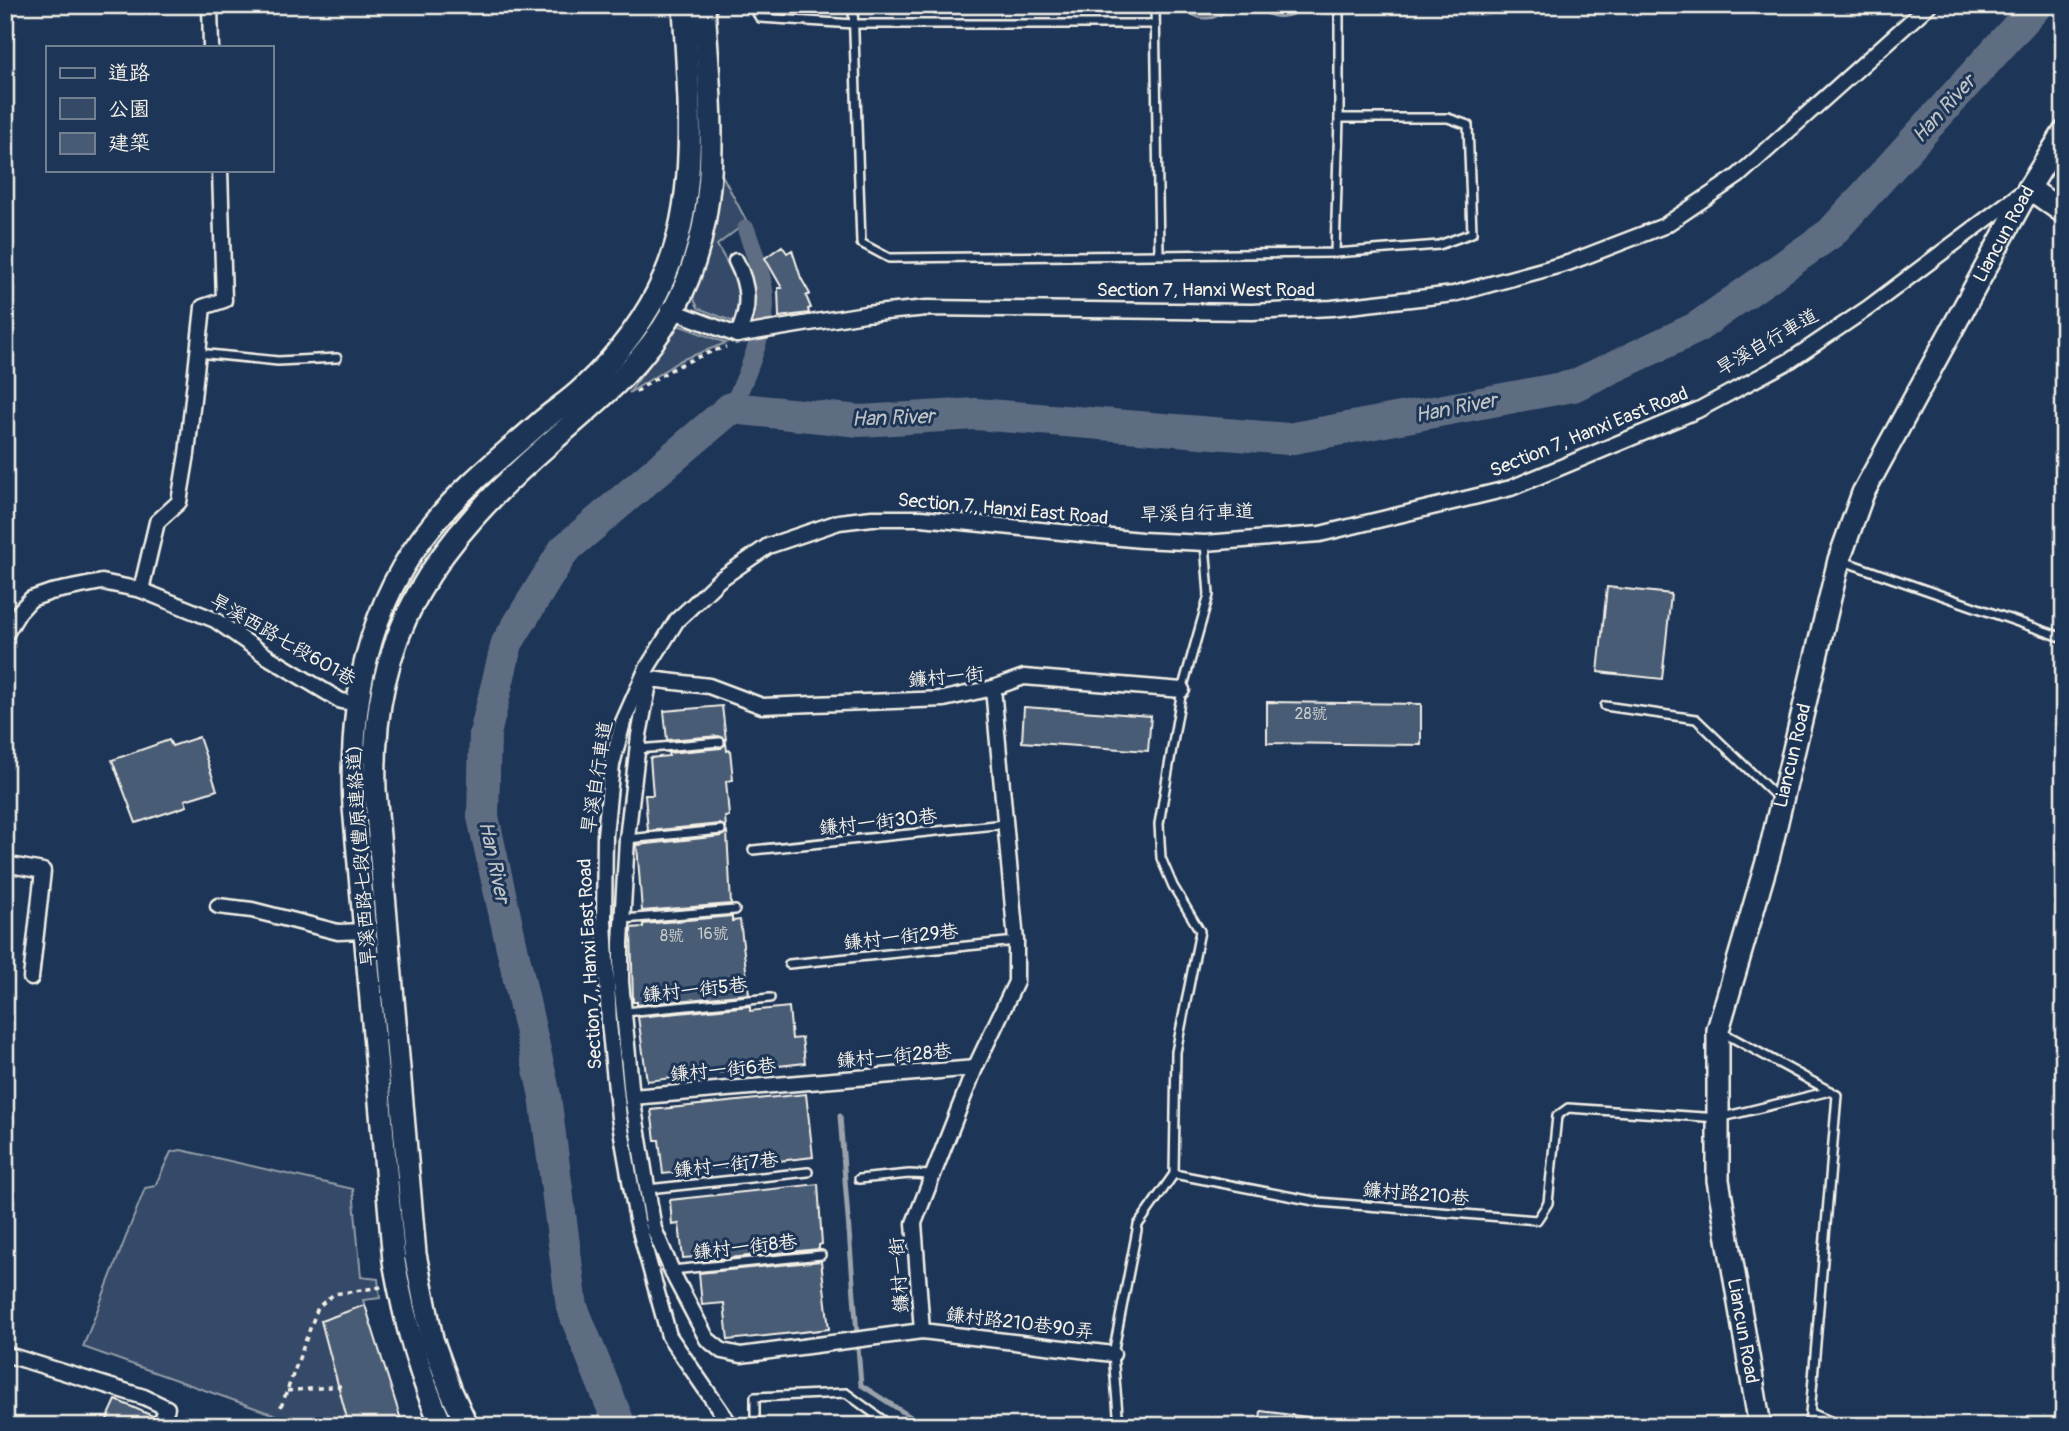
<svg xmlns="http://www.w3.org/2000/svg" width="2069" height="1431" font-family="Pangolin,'LXGW WenKai TC',sans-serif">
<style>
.green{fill:#354a67;stroke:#949ea8;stroke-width:2}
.water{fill:#5e6d82;stroke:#9aa2ab;stroke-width:2}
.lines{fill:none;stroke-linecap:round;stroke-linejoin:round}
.stream{stroke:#9aa2ab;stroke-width:5}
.canal{stroke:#5e6d82;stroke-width:18}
.river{stroke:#5e6d82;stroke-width:32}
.building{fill:#485b74;stroke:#f4f1e8;stroke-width:2}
.lane-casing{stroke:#f4f1e8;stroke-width:12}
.street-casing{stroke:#f4f1e8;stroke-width:19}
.secondary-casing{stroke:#f4f1e8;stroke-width:26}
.path{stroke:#f4f1e8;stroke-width:3.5;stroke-dasharray:5 5;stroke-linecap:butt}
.lane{stroke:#1d3557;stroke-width:7}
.street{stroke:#1d3557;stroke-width:14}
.secondary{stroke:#1d3557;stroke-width:21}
.labels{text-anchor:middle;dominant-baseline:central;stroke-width:6;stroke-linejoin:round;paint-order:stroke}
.number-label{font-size:16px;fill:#c9cccb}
.street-label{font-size:19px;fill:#f4f1e8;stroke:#1d3557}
.water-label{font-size:21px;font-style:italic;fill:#c0c3c4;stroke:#1d3557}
</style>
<rect width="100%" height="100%" fill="#1d3557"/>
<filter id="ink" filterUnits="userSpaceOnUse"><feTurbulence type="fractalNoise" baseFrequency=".0143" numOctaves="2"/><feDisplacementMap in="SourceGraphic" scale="14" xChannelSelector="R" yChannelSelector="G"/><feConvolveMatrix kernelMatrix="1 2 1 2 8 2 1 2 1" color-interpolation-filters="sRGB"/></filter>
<g filter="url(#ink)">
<g class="green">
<path d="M 721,173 L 747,222 L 717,245 C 735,277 744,285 734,322 L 698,308 L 692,295 C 708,255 718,216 721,173 Z"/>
<path d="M 678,325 L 726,343 L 681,360 L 629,393 Z"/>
<path d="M 181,1150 L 353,1189 L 361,1277 L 378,1279 L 380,1298 L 363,1300 L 401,1426 L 306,1426 L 83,1347 L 145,1188 L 155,1186 L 171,1152 Z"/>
</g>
<g class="water">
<path d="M 1181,5 L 1233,5 C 1217,22 1196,24 1181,5 Z"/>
<path d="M 1256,5 L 1306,5 C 1291,20 1271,22 1256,5 Z"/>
</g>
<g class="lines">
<path class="stream" d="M 840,1116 L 861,1385 L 914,1419 L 917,1426"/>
<path class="canal" d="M 731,408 C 744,384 765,331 765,304 C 765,278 754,253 746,229"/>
<path class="river" d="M 620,1426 L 572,1307 L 545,1096 L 483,817 L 485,734 L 507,643 L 564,550 L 731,408 L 860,421 L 976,414 L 1288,439 L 1573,386 L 1696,328 L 1831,233 L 2037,5"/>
</g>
<g class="building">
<path d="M 782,246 L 787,253 L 792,250 L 801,278 L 810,294 L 806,296 L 811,308 L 808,309 L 809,313 L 779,317 L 778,288 L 782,288 L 765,258 Z"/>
<path d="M 1607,587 L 1671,594 L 1662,679 L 1598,672 Z"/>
<path d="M 1267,702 L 1421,704 L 1421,745 L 1267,743 Z"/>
<path d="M 722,706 L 726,740 L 719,736 L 667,740 L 664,711 Z"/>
<path d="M 1024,707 L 1151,716 L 1148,751 L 1022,742 Z"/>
<path d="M 199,737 L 217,790 L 185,800 L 187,806 L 136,823 L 112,760 L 169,740 L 172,746 Z"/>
<path d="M 726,743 L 727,751 L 730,750 L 733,780 L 726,781 L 729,816 L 725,817 L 726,827 L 720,824 L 648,831 L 645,795 L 653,795 L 650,758 L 669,756 L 668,753 L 721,748 Z"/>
<path d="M 727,832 L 731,904 L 642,911 L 637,845 L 722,836 Z"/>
<path d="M 732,916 L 732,921 L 740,920 L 749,994 L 637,1005 L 637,1002 L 633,1002 L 631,928 L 643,927 L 643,924 Z"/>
<path d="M 750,1006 L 750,1011 L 789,1007 L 792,1039 L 802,1038 L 805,1063 L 647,1081 L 638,1017 Z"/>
<path d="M 806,1094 L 813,1157 L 663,1174 L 659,1140 L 655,1140 L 651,1110 Z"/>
<path d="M 818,1184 L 822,1244 L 819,1245 L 819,1249 L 698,1261 L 697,1257 L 683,1258 L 679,1224 L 672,1225 L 670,1200 Z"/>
<path d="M 821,1261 L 829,1329 L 728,1340 L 724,1303 L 702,1305 L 699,1273 Z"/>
<path d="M 365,1305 L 403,1426 L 349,1426 L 321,1321 Z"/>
<path d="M 116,1400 L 153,1416 L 150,1426 L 104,1426 Z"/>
<path d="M 1261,1411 L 1308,1417 L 1307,1426 L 1259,1426 Z"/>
</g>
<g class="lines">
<defs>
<g id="lane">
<path d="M 752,5 L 760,18 L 854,24 L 1155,24"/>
<path d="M 853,5 L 861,243 L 889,258 L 1335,253 L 1439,245 L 1472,233 L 1468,125 L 1448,118 L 1339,118"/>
<path d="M 1155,5 L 1159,254"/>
<path d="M 1335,253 L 1339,118 L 1339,5"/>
<path d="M 198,353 L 278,361 L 337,358"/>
<path d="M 1840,560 L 2064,638"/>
<path d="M 1605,706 L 1696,719 L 1779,799"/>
<path d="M 638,749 L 720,742"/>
<path d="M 627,839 L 721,830"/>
<path d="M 753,850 L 1005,824"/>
<path d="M 623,919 L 735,910"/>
<path d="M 789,964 L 1016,941"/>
<path d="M 625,1012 L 770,998"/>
<path d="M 1720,1031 L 1837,1095 L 1809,1426"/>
<path d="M 1174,1174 L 1319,1202 L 1537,1220 L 1548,1203 L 1557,1116 L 1568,1108 L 1719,1118 L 1830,1091"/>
<path d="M 1174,1174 L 1176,1052 L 1200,931 L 1173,886 L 1161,858 L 1159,824 L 1182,690 L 1209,595 L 1205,543"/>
<path d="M 859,1179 L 909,1174 L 932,1175"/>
<path d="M 648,1189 L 808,1172"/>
<path d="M 672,1270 L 821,1255"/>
<path d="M 1811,1413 L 1842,1426"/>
<path d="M 755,1426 L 755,1397 L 846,1393 L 891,1426"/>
<path d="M 1119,1426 L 1113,1354 L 1138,1225 L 1174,1174"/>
</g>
<g id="street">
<path d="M 210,5 L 211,47"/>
<path d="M 736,261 C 749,286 751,309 737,335"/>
<path d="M 668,309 L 737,335 L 865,314 L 927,308 L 1252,312 L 1332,308 L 1454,294 L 1568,263 L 1664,226 L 1738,176 L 1929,5"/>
<path d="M 141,590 L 157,522 L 179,502 L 187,454 L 203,307 L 224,300 L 220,170"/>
<path d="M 5,635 L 19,612 L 31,599 L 51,592 L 102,582 L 141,590 L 215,620 L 268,657 L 341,701 L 356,703"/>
<path d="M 5,864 L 43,871 L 31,978"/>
<path d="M 218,906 L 252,910 L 338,932 L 365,931"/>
<path d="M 632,1097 L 975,1068"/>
<path d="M 922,1331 L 914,1223 L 975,1068 L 1016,982 L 1016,941 L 993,688"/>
<path d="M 5,1354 L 144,1397 L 167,1408 L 159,1426"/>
<path d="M 1113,1354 L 922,1331 L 741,1355 L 722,1351 L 707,1339 L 675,1278 L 654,1229 L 632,1097 L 621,982 L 621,942 L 627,839 L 639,735 L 650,679 L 709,686 L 762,706 L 944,699 L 993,688 L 1024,677 L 1182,690"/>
<path d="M 731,1426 L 669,1336 L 637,1220 L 619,1118 L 609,1023 L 604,920 L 605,835 L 612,765 L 623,722 L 647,668 L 677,620 L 689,609 L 719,580 L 768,546 L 839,522 L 872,518 L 921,518 L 1141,540 L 1205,543 L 1320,534 L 1511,488 L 1698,410 L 1791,360 L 1868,308 L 2024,191"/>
</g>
<g id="secondary">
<path d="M 2029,188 L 2064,213"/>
<path d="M 442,1426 C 418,1373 404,1318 394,1261 L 354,807 C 349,705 366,604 434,523 C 465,485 505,454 542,421 C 555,410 571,400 583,388 C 616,357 646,319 664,278 C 701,193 688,95 684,5"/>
<path d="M 467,1426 L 451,1391 L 432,1339 L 415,1254 L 375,790 C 370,630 436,543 551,442 C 596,403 644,364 673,311 C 726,215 710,109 704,5"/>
<path id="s1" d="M 1760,1426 L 1718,1180 L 1718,1030 L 1769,855 L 1839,560 L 1863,493 L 2029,188 L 2064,132"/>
</g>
</defs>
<use href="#lane" class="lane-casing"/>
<use href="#street" class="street-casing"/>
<use href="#secondary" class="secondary-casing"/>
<g class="path">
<path d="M 636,392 C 663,372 693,357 726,347"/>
<path d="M 287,1391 L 341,1386"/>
<path d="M 281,1407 L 318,1307 L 334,1294 L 382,1287"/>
</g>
<use href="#lane" class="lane"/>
<use href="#street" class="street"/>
<use href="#secondary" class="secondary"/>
</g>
</g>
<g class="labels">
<g class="number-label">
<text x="1311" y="714">28號</text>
<text x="713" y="934">16號</text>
<text x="672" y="936">8號</text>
</g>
<g class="street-label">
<text stroke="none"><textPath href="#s1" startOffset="1251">Liancun Road</textPath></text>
<text x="1206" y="290">Section 7, Hanxi West Road</text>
<text transform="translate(1767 342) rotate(-30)">旱溪自行車道</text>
<text transform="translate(1589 432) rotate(-22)">Section 7, Hanxi East Road</text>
<text transform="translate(1003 509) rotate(5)">Section 7, Hanxi East Road</text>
<text transform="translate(1197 513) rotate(-2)">旱溪自行車道</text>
<text transform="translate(283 640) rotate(30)">旱溪西路七段601巷</text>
<text transform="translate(946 677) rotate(-5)">鐮村一街</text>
<text stroke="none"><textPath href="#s1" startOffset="684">Liancun Road</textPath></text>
<text transform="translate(597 777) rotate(-81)">旱溪自行車道</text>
<text transform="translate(878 822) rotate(-6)">鎌村一街30巷</text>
<text transform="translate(361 856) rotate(-94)">旱溪西路七段(豐原連絡道)</text>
<text transform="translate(901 937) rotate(-6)">鎌村一街29巷</text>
<text transform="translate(590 964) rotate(-93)">Section 7, Hanxi East Road</text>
<text transform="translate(695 990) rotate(-6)">鎌村一街5巷</text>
<text transform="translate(894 1056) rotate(-5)">鎌村一街28巷</text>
<text transform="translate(723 1070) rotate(-5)">鎌村一街6巷</text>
<text transform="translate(726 1165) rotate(-6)">鎌村一街7巷</text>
<text transform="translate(1416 1194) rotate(5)">鐮村路210巷</text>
<text transform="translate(745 1247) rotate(-6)">鎌村一街8巷</text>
<text transform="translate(899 1275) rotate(-94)">鐮村一街</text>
<text transform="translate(1020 1323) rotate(7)">鎌村路210巷90弄</text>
<text transform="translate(1743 1331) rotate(80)">Liancun Road</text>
</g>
<g class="water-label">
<text transform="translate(1944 109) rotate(-48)">Han River</text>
<text transform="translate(1456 408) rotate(-11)">Han River</text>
<text transform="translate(893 418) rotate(-2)">Han River</text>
<text transform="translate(494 862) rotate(78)">Han River</text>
</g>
</g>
<rect width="2069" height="1431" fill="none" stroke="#1d3557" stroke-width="28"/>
<rect x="14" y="14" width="2041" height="1403" fill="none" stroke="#f4f1e8" stroke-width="2.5" filter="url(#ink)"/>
<rect x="46" y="46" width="228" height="126" fill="#1d3557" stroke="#738091" stroke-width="2"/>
<rect x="60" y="68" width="35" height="10" fill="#1d3557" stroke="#738091" stroke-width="2"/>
<text x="108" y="80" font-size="21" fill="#f4f1e8">道路</text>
<rect x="60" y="98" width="35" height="21" fill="#354a67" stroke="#738091" stroke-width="2"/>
<text x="108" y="116" font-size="21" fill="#f4f1e8">公園</text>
<rect x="60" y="133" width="35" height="21" fill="#485b74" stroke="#738091" stroke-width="2"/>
<text x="108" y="150" font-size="21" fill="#f4f1e8">建築</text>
</svg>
